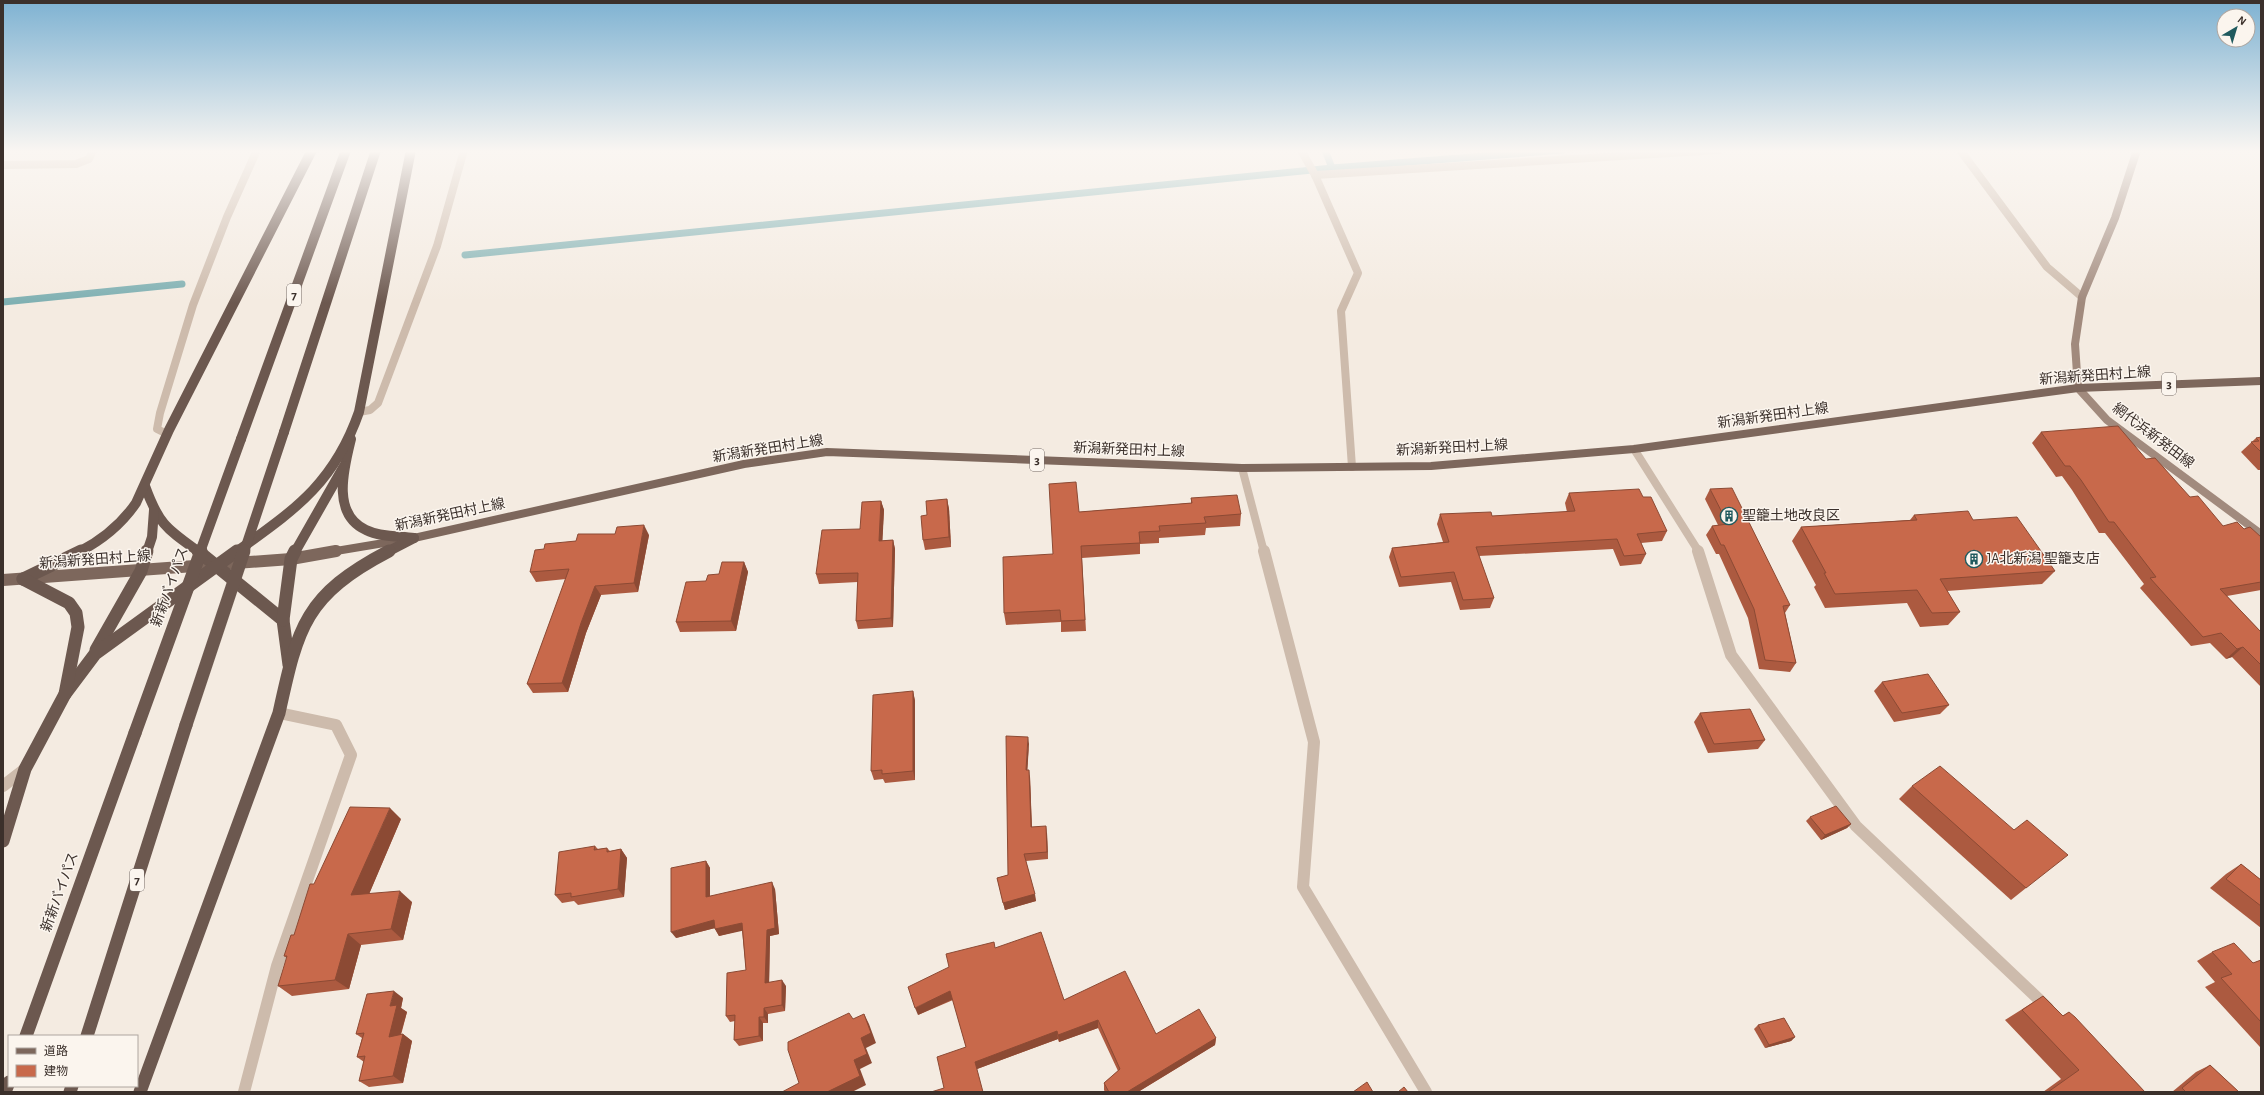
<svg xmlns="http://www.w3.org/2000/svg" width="2264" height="1095" font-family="'Alegreya Sans','Noto Sans JP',sans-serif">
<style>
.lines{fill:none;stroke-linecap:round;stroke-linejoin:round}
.stream{stroke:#7fb0b2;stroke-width:7}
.minor-far1{stroke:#cdbbac;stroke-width:8}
.minor{stroke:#cdbbac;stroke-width:12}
.secondary{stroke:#a18a7d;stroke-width:8}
.primary-far1{stroke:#7d675c;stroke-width:8}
.primary{stroke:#7d675c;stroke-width:12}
.trunk-far1{stroke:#6c584f;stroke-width:10}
.trunk{stroke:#6c584f;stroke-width:13}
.trunk-bridge-far1{stroke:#6c584f;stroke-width:10}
.trunk-bridge{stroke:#6c584f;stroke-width:13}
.wall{fill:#ac5a40}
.shaded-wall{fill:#8c4a34}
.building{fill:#c8694b;stroke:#8c4a34}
.labels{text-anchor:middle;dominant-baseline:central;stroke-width:3;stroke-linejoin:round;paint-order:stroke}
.shield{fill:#fbf5ee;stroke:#756b66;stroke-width:1}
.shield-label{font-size:13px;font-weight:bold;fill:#3b302b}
.street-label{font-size:14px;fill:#3b302b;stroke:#fbf5ee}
.poi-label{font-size:14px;fill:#3b302b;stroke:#fbf5ee;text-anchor:start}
</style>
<rect width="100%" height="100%" fill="#f4ebe1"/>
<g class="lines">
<g class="stream">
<path d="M 1325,150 L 1332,168"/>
<path d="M 465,255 L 1332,168 L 1563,150"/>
<path d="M 3,302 L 182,284"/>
</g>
<g class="minor-far1">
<path d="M 1301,150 L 1315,175 L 1358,273 L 1341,311 L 1352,467"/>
<path d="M 1960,150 L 2047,267 L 2082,297"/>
<path d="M 3,165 L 76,164 L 89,159 L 93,150"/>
<path d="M 1315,175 L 1719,150"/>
<path d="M 359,412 L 370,410 L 378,403 L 437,246 L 464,150"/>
<path d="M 167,434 L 157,429 L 160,413 L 193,305 L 227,217 L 257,150"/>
<path d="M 1634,449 L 1699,552"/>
<path d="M 1242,468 L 1264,552"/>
</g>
<g class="minor">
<path d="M 1264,551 L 1314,742 L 1303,887 L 1426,1092"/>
<path d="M 1698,551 L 1731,655 L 1856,826 L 2048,1008"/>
<path d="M 3,786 L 25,769"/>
<path d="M 244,1092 L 277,966 L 351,755 L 336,725 L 279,713"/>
</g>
<path class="secondary" d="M 2137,150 L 2115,218 L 2082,297 L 2075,344 L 2078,388 L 2107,420 L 2261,534"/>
<path class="primary-far1" d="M 330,552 L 414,538 L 744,464 L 827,452 L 1242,468 L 1431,466 L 1634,449 L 2078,388 L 2261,381"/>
<path class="primary" d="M 3,580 L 291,559 L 336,551"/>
<g class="trunk-far1">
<path d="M 284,432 L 376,150"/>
<path d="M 241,439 L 346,150"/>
<path d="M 351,439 C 344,468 331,514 366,530 C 380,537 398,536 414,538"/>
<path d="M 145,486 C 159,525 167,529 199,552"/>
<path d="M 79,552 C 102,540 121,525 136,503 L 169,430 L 312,150"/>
<path d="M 147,552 L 152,537 L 154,510"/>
<path d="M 236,552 C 294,510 334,484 359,412 L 411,150"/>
<path d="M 295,552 L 344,466"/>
<path d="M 387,552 L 414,538"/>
</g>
<g class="trunk">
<path d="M 198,551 L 283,620 L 289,665"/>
<path d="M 23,579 L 81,551"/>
<path d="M 283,620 L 291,559 L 295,551"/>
<path d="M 96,650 L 141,571 L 147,551"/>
<path d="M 65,694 L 95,654 L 237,551"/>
<path d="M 3,841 L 25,769 L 65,694 L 78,627 L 76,613 L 69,603 L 23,579"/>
<path d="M 26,1036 L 135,733"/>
<path d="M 87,1036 L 186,725"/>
<path d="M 5,1092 L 9,1082"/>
<path d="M 70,1092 L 72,1086"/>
<path d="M 140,1092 L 279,713 C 298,626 305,595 389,551"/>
</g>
<g class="trunk-bridge-far1">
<path d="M 200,552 L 241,439"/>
<path d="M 244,552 L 284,432"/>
</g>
<g class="trunk-bridge">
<path d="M 186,725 L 244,551"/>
<path d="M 135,733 L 201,551"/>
</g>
</g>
<g class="wall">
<path d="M 2041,432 L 2146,459 L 2223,526 L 2244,529 L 2261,537 L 2261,590 L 2227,596 L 2261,632 L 2261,687 L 2232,657 L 2226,659 L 2210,643 L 2191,646 L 2140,588 L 2144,584 L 2105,533 L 2099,533 L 2072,490 L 2062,476 L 2056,477 L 2032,443 Z"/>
<path d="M 2261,437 L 2261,470 L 2258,470 L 2241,452 L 2256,438 Z"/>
<path d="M 1710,489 L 1790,605 L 1785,613 L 1796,663 L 1790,672 L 1759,669 L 1748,618 L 1719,554 L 1716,554 L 1706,535 L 1712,526 L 1718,525 L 1705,499 Z"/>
<path d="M 1569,493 L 1643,497 L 1667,531 L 1662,541 L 1641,543 L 1646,554 L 1641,564 L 1620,566 L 1613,549 L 1479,556 L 1494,598 L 1490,608 L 1460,610 L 1451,582 L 1399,587 L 1389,557 L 1392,548 L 1443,542 L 1437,524 L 1440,514 L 1492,516 L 1567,512 L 1565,503 Z"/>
<path d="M 1191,498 L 1241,514 L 1240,526 L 1206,528 L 1205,535 L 1159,538 L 1159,543 L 1140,544 L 1140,554 L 1082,558 L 1086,631 L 1061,632 L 1061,622 L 1006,625 L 1004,613 L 1053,554 L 1079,512 L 1191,503 Z"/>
<path d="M 947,499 L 949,509 L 951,547 L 925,550 L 923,540 L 927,515 Z"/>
<path d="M 881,501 L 884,510 L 882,541 L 893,540 L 895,549 L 893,627 L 858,629 L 856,621 L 858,582 L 819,584 L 816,574 L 860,529 Z"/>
<path d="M 1914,515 L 1973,520 L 2055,571 L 2042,584 L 1947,591 L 1960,612 L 1948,625 L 1920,627 L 1907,603 L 1825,608 L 1814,587 L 1816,585 L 1792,541 L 1801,527 L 1910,520 Z"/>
<path d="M 649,535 L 638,592 L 601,595 L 586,633 L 568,692 L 533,693 L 527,684 L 566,579 L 536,582 L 530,572 L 544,549 L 576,541 Z"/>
<path d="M 744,562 L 748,572 L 736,631 L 680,632 L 676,622 L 706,581 Z"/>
<path d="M 1882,682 L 1949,705 L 1940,714 L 1894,722 L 1874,691 Z"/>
<path d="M 913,691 L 915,701 L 915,780 L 885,783 L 883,779 L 874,780 L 871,771 Z"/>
<path d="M 1700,713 L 1765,740 L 1758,749 L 1708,753 L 1694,722 Z"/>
<path d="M 1029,744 L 1027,770 L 1030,777 L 1032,827 L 1047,833 L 1048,859 L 1026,861 L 1036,901 L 1005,910 L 997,878 L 1008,875 Z"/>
<path d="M 1912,786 L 2014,830 L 2026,888 L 2011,900 L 1899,799 Z"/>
<path d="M 1810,817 L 1851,824 L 1847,828 L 1821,840 L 1806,821 Z"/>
<path d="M 401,819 L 369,894 L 412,902 L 403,940 L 361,945 L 349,989 L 292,996 L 278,986 L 287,958 L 284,956 L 294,935 Z"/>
<path d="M 595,846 L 598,849 L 607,848 L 610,851 L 621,849 L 627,858 L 624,897 L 578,905 L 574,901 L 562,903 L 555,895 Z"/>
<path d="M 706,861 L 710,868 L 710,896 L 775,889 L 779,934 L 770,936 L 769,982 L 786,986 L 785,1011 L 768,1014 L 768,1023 L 763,1023 L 763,1041 L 739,1046 L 734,1040 L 735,1021 L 730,1022 L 726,1016 L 746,970 L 742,930 L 719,936 L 715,929 L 715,928 L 676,938 Z"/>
<path d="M 2241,864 L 2261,880 L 2261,928 L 2210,888 L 2226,874 Z"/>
<path d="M 995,948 L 1064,1000 L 1156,1034 L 1216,1038 L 1215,1045 L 1138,1092 L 1105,1092 L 1104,1090 L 1104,1083 L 1118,1071 L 1098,1028 L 1059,1042 L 1058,1039 L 977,1069 L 944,1088 L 966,1047 L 953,1000 L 918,1015 L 949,967 Z"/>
<path d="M 2212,952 L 2253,963 L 2261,960 L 2261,1047 L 2260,1047 L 2205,987 L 2215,982 L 2197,961 Z"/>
<path d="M 2043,996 L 2062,1016 L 2069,1012 L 2145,1092 L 2043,1092 L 2061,1079 L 2005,1020 Z"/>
<path d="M 403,998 L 401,1008 L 407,1012 L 401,1035 L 403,1034 L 412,1041 L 403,1083 L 369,1087 L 359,1081 L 364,1062 L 357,1057 L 362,1038 L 356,1034 Z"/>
<path d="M 1758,1025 L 1795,1037 L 1791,1041 L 1765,1048 L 1754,1029 Z"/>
<path d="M 2210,1065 L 2239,1092 L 2172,1092 L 2196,1072 Z"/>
</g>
<g class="shaded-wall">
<path d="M 947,499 L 949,509 L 951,547 L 949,537 Z"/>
<path d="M 881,501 L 884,510 L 882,550 L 879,541 Z"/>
<path d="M 644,525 L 649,535 L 638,592 L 634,583 Z"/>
<path d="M 893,540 L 895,549 L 893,627 L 891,618 Z"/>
<path d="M 744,562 L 748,572 L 736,631 L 731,621 Z"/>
<path d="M 595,586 L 601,595 L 586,633 L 568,692 L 562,683 L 581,623 Z"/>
<path d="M 2243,647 L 2232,657 L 2226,659 L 2237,649 Z"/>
<path d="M 913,691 L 915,701 L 915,780 L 913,771 Z"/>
<path d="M 1028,737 L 1029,744 L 1027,777 L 1026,770 Z"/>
<path d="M 1029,770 L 1030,777 L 1032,834 L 1031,827 Z"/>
<path d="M 390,808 L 401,819 L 364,906 L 351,895 Z"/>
<path d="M 1851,824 L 1847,828 L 1821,840 L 1825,835 Z"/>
<path d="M 1046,826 L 1047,833 L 1048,859 L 1047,852 Z"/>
<path d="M 621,849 L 627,858 L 624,897 L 618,889 Z"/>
<path d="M 706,861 L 710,868 L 710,904 L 706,897 Z"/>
<path d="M 772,882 L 775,889 L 779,934 L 770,936 L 769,989 L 765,983 L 767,930 Z"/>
<path d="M 400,891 L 412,902 L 403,940 L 391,929 Z"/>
<path d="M 1035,894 L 1036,901 L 1005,910 L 1003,903 Z"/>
<path d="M 714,920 L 719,927 L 676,938 L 671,932 Z"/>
<path d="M 742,923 L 746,930 L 719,936 L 715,929 Z"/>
<path d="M 348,934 L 361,945 L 349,989 L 335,980 Z"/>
<path d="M 782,980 L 786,986 L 785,1011 L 782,1005 Z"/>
<path d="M 394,991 L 403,998 L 401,1008 L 407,1012 L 398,1043 L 389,1037 L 390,1006 Z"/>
<path d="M 950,991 L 953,999 L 918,1015 L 915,1008 Z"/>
<path d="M 764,1008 L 768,1014 L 768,1023 L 764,1017 Z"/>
<path d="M 864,1014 L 869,1024 L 876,1043 L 866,1048 L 872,1063 L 860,1069 L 866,1085 L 852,1092 L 827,1092 L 854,1060 L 861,1038 Z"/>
<path d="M 759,1017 L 763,1023 L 763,1041 L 759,1036 Z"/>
<path d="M 1098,1020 L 1098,1028 L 1059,1042 L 1058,1035 Z"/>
<path d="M 1057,1031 L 1058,1039 L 977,1069 L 983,1092 L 975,1062 Z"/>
<path d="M 403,1034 L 412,1041 L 403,1083 L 393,1076 Z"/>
<path d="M 1795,1037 L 1791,1041 L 1765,1048 L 1769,1045 Z"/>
<path d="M 1216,1038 L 1215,1045 L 1138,1092 L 1127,1092 Z"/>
</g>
<g class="building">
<path d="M 2118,426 L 2146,459 L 2155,458 L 2190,497 L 2198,496 L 2223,526 L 2237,522 L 2244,529 L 2250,527 L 2261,537 L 2261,582 L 2220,589 L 2261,632 L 2261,665 L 2243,647 L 2237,649 L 2221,633 L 2203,637 L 2150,578 L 2156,577 L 2114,522 L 2109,522 L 2081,480 L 2070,466 L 2065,466 L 2041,432 Z"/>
<path d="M 2261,437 L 2261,452 L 2251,442 L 2259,441 L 2256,438 Z"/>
<path d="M 1076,482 L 1079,512 L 1192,503 L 1191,498 L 1237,495 L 1241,514 L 1204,517 L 1206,523 L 1159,526 L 1160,531 L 1139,532 L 1140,543 L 1081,546 L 1085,620 L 1061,621 L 1060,610 L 1004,613 L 1003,557 L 1053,554 L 1049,484 Z"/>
<path d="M 1732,488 L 1790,605 L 1783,606 L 1796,663 L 1765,660 L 1754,609 L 1724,545 L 1721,545 L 1712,526 L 1728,524 L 1710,489 Z"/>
<path d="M 1639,489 L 1643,497 L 1651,497 L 1667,531 L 1637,534 L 1646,554 L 1624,556 L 1617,539 L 1476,547 L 1494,598 L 1463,600 L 1454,572 L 1401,577 L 1392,548 L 1449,542 L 1440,514 L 1491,512 L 1492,516 L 1575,511 L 1569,493 Z"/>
<path d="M 947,499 L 949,537 L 923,540 L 921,516 L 927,515 L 926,501 Z"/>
<path d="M 881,501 L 879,541 L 893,540 L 891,618 L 856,621 L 858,573 L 816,574 L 822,530 L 860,529 L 862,502 Z"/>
<path d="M 1968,511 L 1973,520 L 2017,517 L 2055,571 L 1940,579 L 1960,612 L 1932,613 L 1917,590 L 1835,594 L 1824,573 L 1826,573 L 1801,527 L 1917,520 L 1914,515 Z"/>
<path d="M 644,525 L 634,583 L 595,586 L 581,623 L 562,683 L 527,684 L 569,569 L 530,572 L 535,550 L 544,549 L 545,544 L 576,541 L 578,534 L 615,534 L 617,527 Z"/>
<path d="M 722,562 L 744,562 L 731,621 L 676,622 L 686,582 L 706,581 L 708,575 L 719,574 Z"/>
<path d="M 1928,674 L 1949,705 L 1902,713 L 1882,682 Z"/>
<path d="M 913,691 L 913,771 L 882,774 L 882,770 L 871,771 L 873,695 Z"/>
<path d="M 1750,709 L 1765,740 L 1714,744 L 1700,713 Z"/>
<path d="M 1006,736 L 1028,737 L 1026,770 L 1029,770 L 1031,827 L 1046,826 L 1047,852 L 1024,854 L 1035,894 L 1003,903 L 997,878 L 1008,875 Z"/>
<path d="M 1940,766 L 2014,830 L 2027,820 L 2068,855 L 2026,888 L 1912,786 Z"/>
<path d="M 1836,806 L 1851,824 L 1825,835 L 1810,817 Z"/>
<path d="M 350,807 L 390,808 L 351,895 L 400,891 L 391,929 L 348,934 L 335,980 L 278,986 L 287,956 L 284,956 L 291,935 L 294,935 L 310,884 L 314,884 Z"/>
<path d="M 595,846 L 594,850 L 607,848 L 607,852 L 621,849 L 618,889 L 571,897 L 571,893 L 555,895 L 559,852 Z"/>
<path d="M 706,861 L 706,897 L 772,882 L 775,928 L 767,930 L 765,983 L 782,980 L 782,1005 L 764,1008 L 764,1017 L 759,1017 L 759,1036 L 734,1040 L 735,1015 L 726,1016 L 727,973 L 746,970 L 742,923 L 715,929 L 714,920 L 671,932 L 671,868 Z"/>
<path d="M 2241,864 L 2261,880 L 2261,906 L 2226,879 Z"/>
<path d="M 1041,932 L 1064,1000 L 1125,971 L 1156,1034 L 1199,1009 L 1216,1038 L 1127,1092 L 1109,1092 L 1104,1083 L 1120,1069 L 1098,1020 L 1058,1035 L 1057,1031 L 975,1062 L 983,1092 L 931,1092 L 944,1088 L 937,1057 L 966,1047 L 950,991 L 915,1008 L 908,987 L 949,967 L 946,954 L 994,942 L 995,948 Z"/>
<path d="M 2234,943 L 2253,963 L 2261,960 L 2261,1022 L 2221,978 L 2232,974 L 2212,952 Z"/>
<path d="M 394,991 L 390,1006 L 397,1005 L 389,1037 L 403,1034 L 393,1076 L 359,1081 L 365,1056 L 357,1057 L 364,1033 L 356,1034 L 367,994 Z"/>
<path d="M 2043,996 L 2063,1016 L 2069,1012 L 2075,1017 L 2145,1092 L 2048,1092 L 2079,1070 L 2022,1010 Z"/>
<path d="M 849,1013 L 853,1019 L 864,1014 L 871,1033 L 861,1038 L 867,1054 L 854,1060 L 860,1076 L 827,1092 L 782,1092 L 799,1083 L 788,1050 L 788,1042 Z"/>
<path d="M 1784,1018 L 1795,1037 L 1769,1045 L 1758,1025 Z"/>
<path d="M 2210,1065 L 2239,1092 L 2186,1092 L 2182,1088 Z"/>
<path d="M 1367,1082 L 1373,1092 L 1353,1092 Z"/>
<path d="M 1404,1087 L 1408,1092 L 1398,1092 Z"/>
</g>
<linearGradient id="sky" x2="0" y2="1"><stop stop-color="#7eb2d2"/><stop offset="0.5" stop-color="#faf6f2"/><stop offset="1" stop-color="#faf6f2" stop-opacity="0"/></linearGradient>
<rect width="2264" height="303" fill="url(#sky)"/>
<defs>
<symbol id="building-ring" viewBox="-11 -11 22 22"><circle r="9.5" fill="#fbf5ee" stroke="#1f5a5e" stroke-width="1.5"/><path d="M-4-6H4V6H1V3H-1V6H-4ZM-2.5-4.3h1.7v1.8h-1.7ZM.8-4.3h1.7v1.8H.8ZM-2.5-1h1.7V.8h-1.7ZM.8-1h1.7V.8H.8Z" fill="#1f5a5e"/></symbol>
</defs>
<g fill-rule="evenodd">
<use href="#building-ring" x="1719" y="506" width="20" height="20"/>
<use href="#building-ring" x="1964" y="549" width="20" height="20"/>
</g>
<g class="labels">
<g class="shield">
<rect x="287" y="284" width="14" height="22" rx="3"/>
<rect x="2162" y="373" width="14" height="22" rx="3"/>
<rect x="1030" y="449" width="14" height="22" rx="3"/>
<rect x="130" y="869" width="14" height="22" rx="3"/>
</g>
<g class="shield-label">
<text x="294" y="295">7</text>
<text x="2169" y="384">3</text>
<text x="1037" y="460">3</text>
<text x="137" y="880">7</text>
</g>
<g class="street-label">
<text transform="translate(2095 376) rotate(-4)">新潟新発田村上線</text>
<text transform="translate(1773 416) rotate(-8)">新潟新発田村上線</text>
<text transform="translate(2153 436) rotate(37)">網代浜新発田線</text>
<text transform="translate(1452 448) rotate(-3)">新潟新発田村上線</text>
<text transform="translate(768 449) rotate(-9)">新潟新発田村上線</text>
<text transform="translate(1129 450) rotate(2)">新潟新発田村上線</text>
<text transform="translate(450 515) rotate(-12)">新潟新発田村上線</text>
<text transform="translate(95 560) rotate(-4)">新潟新発田村上線</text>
<text transform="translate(170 587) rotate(-70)">新新バイパス</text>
<text transform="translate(60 892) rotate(-70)">新新バイパス</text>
</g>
<g class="poi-label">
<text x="1742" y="516">聖籠土地改良区</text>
<text x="1987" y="559">JA北新潟 聖籠支店</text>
</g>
</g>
<rect width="2264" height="1095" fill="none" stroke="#3b302b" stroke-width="8"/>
<rect x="8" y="1035" width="130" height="52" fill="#fbf5ee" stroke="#aea6a0"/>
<rect x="16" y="1048" width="20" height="6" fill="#7d675c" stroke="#aea6a0"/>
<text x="44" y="1055" font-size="12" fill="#3b302b">道路</text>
<rect x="16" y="1065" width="20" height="12" fill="#c8694b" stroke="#aea6a0"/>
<text x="44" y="1075" font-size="12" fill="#3b302b">建物</text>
<g transform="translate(2236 28) rotate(38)"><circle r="19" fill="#fbf5ee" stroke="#aea6a0"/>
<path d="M0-3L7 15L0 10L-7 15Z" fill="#1f5a5e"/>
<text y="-6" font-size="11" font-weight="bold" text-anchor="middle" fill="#3b302b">N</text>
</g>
</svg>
